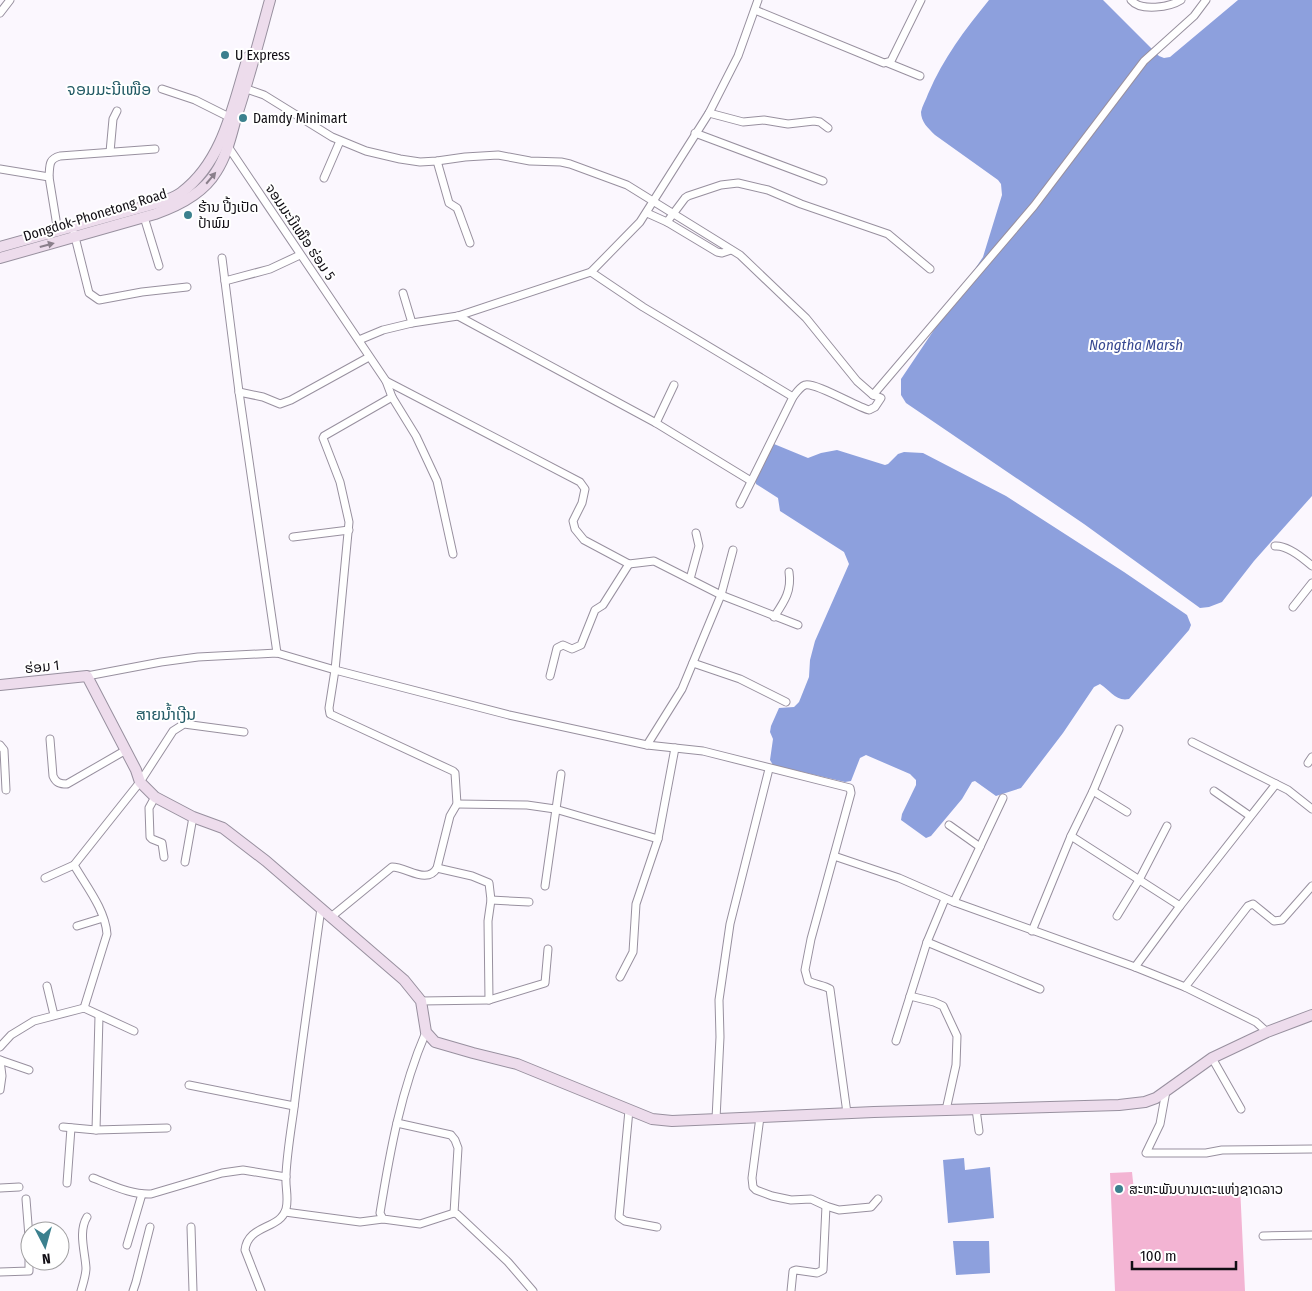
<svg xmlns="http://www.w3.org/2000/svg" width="1312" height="1291" font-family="'Fira Sans Condensed','Noto Sans Lao',sans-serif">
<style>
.green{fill:#f3b4d3}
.water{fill:#8da0dd}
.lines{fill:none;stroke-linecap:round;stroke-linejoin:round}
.street-casing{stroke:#98909f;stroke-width:9}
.secondary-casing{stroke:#98909f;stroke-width:12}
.street{stroke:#fff;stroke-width:7}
.secondary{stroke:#eddcec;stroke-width:10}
.oneway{fill:#8a7f8b}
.poi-dot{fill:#3b808e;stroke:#fff;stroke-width:2}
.labels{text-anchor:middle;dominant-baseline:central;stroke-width:4;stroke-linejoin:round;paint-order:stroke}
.poi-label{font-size:14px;fill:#110e14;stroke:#fff;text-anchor:start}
.street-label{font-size:14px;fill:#110e14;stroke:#fff}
.water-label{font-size:15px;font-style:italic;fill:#374891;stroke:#fff}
.quarter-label{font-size:16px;fill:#225a65;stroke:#fff}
</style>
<rect width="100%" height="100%" fill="#fbf7fe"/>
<path class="green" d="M 1132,1172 L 1134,1191 L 1240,1186 L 1245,1291 L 1115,1291 L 1110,1173 Z"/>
<g class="water">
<path d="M 989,0 L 1103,0 L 1159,56 L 1164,58 L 1170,57 L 1238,0 L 1312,0 L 1312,496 L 1254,561 L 1222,602 L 1209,607 L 1200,608 L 1084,524 L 906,403 L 901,395 L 901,379 L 983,257 L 1002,195 L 1001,184 L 998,180 L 935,135 C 928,128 921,122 921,112 C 922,106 926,100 928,94 C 944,57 964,31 989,0 Z"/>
<path d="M 774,444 L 808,458 L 821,453 L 837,450 L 885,465 L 888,464 L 898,454 L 904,452 L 923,453 L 1006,496 L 1124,572 L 1187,615 L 1191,625 L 1189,630 L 1129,699 C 1116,702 1110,690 1100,684 L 1094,687 L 1063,733 L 1021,788 L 996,796 L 975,781 L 972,782 L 962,799 L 931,836 L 926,838 L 901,820 L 902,814 L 916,785 L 916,780 L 910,774 L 866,755 L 860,758 L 851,781 L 845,782 L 773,765 L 770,760 L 773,739 L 770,732 L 771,726 L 779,708 L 794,707 L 799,702 L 809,677 L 810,660 L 815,641 L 849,564 L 844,552 L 780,511 L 778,498 L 756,484 L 755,480 Z"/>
<path d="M 964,1158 L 965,1170 L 990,1167 L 994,1218 L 948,1223 L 943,1160 Z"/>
<path d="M 953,1241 L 989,1241 L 990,1273 L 956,1275 Z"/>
</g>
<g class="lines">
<defs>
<g id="street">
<path d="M 1131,0 C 1141,12 1170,7 1181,0"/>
<path d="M 755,10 L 884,63 L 891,61 L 921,0"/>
<path d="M 0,13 L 10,0"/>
<path d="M 888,63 L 920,76"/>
<path d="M 241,87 L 264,95 L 332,137 L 366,151 L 400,159 L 420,162 L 437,161 L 465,157 L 498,155 L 530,161 L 561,162 L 570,164 L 627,185 L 740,255 L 806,318 L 857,381 L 873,395 L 881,398 L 875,407 L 869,410 C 855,406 815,382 805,385 C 800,387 796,393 793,397 L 740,504"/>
<path d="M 162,89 L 195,100 L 229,117"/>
<path d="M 709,113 L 743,122 L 764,120 L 788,124 L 814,121 L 820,122 L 828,128"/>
<path d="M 695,133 L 823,181"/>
<path d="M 227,145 L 386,381 L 392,397 L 416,436 L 437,481 L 453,554"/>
<path d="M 110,152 L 113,119 L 117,111"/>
<path d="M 437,161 L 449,203 L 457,208 L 459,213 L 470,243"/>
<path d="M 0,169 L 49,177 L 58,232"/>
<path d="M 49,177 C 50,166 48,159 60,156 L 155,149"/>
<path d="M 324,178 L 340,141"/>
<path d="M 647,213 L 667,222 L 717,252 L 722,253 L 731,250"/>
<path d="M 144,217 L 159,266"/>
<path d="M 667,222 L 685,198 L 688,196 L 721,185 L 738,183 L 768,190 L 801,204 L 888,234 L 930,269"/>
<path d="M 74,233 L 89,293 L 99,300 L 142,292 L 187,287"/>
<path d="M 222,258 L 239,392 L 277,653"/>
<path d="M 591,272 L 643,307 L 793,397"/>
<path d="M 225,281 L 270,269 L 300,255"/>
<path d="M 403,293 L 412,323"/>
<path d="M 458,316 L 656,423 L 751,481"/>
<path d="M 359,340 L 383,330 L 412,323 L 458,316 L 591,272 L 640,222 L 709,113 L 738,56 L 758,0"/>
<path d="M 386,381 L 580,482 L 585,489 L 582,503 L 573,521 L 575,529 L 584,540 L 629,564 L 654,561 L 721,595 L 798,625"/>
<path d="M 239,392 L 263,397 L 280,404 L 291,400 L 369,357"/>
<path d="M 873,395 L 1034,206 L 1144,61 L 1194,16 L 1206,0"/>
<path d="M 656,423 L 674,385"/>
<path d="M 293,537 L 349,530"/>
<path d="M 1275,546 C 1287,545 1303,558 1312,566"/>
<path d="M 690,579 L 699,546 L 696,533"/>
<path d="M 1293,607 L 1312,583"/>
<path d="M 774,617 C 784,602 792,591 789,572"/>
<path d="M 693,663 L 740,679 L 786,702"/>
<path d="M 87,676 L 161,662 L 198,657 L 277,653 L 335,670 L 509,715 L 647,745 L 703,751 L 850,788 L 851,793 L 811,939 L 805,970 L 808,981 C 816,985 824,985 830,989 L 847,1113"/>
<path d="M 550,676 L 557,648 L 563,645 L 572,649 L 581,645 L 595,610 L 603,605 L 629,564"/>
<path d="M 50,739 L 53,776 C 56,783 60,784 67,784 L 126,750"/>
<path d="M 1192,742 L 1288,790 L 1312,809"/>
<path d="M 0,745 L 4,750 L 6,790"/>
<path d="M 647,745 L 682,689 L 721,595 L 733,550"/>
<path d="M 1308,763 L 1312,757"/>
<path d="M 1093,791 L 1127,812"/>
<path d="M 1214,791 L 1250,816"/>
<path d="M 155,797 L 149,808 L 150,837 L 152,839 L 162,843 L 164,857"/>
<path d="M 457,804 L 527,805 L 555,809 L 658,839"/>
<path d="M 949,825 L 980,847"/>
<path d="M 1071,836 L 1180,906"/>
<path d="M 834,856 L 899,878 L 954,902 L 1135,967 L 1185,987 L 1256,1022 L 1267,1032"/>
<path d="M 185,862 L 193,817"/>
<path d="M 74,865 C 86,886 105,909 107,934 L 84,1008"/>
<path d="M 437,868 L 472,876 L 489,883 L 491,900 L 488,921 L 489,1000"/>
<path d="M 45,878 L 74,865 L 140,782 L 173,731 L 184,724 L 244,732"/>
<path d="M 545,886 L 561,774"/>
<path d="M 491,900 L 529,902"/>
<path d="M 954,902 L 1003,798"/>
<path d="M 1117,916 L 1139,880 L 1167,826"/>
<path d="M 331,917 L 392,867 C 407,867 427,885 437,868 L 450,816 L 457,804 L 455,773 L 453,771 L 330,714 L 329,708 L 335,670 L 349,522 L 340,482 L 323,438 L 324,436 L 392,397"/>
<path d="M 77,926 L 103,918"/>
<path d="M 1032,931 L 1071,836 L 1093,791 L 1119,729"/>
<path d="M 927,942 L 1040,989"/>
<path d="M 1135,967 L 1180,906 L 1276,784"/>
<path d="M 620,977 L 633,952 L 636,904 L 658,839 L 675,748"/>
<path d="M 47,986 L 54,1015"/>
<path d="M 1185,987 L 1248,906 L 1253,904 L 1274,921 L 1282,920 L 1312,886"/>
<path d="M 910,996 L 934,1002 L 943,1006 L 957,1036 L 956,1065 L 946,1110"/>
<path d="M 421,1001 L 489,1000 L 545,983 L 548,949"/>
<path d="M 426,1032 C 401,1090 390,1151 380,1213 L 383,1219 L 420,1224 L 454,1213 L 457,1214 L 508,1262 L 533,1291"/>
<path d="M 896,1041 L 927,942 L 945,899"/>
<path d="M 0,1047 L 11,1035 L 34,1021 L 84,1008 L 134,1031"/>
<path d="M 1212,1058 L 1241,1109"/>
<path d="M 0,1060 L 29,1070"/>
<path d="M 189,1085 L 294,1106"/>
<path d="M 0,1090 L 2,1076 L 0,1060"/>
<path d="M 1166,1091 L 1160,1124 L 1146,1153 L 1206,1153 L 1222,1150 L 1312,1149"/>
<path d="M 976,1109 L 979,1131"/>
<path d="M 629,1110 L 619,1217 L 625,1221 L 657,1227"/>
<path d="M 760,1117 L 752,1178 L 753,1187 L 756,1190 L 772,1196 L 791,1200 L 811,1199 L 826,1206 L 839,1210 L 871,1207 L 878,1199"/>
<path d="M 716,1119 L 720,1037 L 719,1000 L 730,924 L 769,769"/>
<path d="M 397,1123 L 451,1135 L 455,1140 L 458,1148 L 454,1213"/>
<path d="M 63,1127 L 96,1130 L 167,1128"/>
<path d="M 96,1130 L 99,1016"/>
<path d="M 93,1178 C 112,1185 131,1195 151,1194 L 222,1173 L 243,1170 L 286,1177"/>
<path d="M 67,1183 L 71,1128"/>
<path d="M 0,1188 L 19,1187"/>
<path d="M 285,1212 L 360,1222 L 383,1219"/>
<path d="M 191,1227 L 193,1291"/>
<path d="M 1263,1236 L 1312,1235"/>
<path d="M 127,1245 L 142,1194"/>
<path d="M 0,1272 L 29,1271 L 29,1237 L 26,1199"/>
<path d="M 81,1291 C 83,1284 86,1275 86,1268 C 85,1251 78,1232 87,1217"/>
<path d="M 133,1291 L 136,1282 L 150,1227"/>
<path d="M 261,1291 L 245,1250 C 248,1224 280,1230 286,1209 C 289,1198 285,1187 286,1175 C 287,1153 291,1130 294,1108 C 302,1041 312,975 321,908"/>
<path d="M 791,1291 L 793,1271 L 796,1270 L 817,1273 L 823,1270 L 826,1206"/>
</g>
<g id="secondary">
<path d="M 0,247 L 161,202 C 168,199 176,197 182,192 C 224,160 233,104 248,57"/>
<path d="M 0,258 L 155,214 C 178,206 203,194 216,172 C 227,155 231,136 236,118 C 249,79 259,40 270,0"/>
<path d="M 0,685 L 87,676 L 136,770 L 140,782 L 155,797 L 193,817 L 223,828 L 266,861 L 404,980 L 421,1001 L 426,1032 L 435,1042 L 473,1053 L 517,1064 L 652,1119 L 672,1121 L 874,1112 L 1119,1105 L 1145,1102 L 1156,1098 L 1212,1058 L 1267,1032 L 1312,1015"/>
</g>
</defs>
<use href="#street" class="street-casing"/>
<use href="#secondary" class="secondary-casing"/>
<use href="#street" class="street"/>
<use href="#secondary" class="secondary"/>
</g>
<defs><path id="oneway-solid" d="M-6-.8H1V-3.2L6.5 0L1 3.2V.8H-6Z" transform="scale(1.25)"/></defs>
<g class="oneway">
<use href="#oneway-solid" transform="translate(211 178) rotate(-50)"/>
<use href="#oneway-solid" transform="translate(47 245) rotate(-15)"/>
</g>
<g class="poi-dot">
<circle cx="225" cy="55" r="5"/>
<circle cx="243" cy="118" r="5"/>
<circle cx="188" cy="215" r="5"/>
<circle cx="1119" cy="1189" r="5"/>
</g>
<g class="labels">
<g class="poi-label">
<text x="235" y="55">U Express</text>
<text x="253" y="118">Damdy Minimart</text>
<text x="198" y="207">ຮ້ານ ປີ້ງເປັດ<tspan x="198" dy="16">ປ້າພົມ</tspan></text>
<text x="1129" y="1189">ສະຫະພັນບານເຕະແຫ່ງຊາດລາວ</text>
</g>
<g class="street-label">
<text transform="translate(95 215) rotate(-17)">Dongdok-Phonetong Road</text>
<text transform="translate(300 232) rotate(56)">ຈອມມະນີເໜືອ ຮ່ອມ 5</text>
<text transform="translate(42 667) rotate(-6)">ຮ່ອມ 1</text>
</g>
<g class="water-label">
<text x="1136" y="345">Nongtha Marsh</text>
</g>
<g class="quarter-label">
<text x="109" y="89">ຈອມມະນີເໜືອ</text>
<text x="166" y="714">ສາຍນ້ຳເງີນ</text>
</g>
</g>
<g transform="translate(45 1246) rotate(174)"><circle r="24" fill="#ffffff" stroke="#a09fa1"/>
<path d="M0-4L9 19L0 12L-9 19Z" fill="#3b808e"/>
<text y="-8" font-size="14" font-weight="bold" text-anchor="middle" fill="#110e14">N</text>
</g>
<path d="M1132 1261v8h104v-8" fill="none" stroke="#110e14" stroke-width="2.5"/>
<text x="1140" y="1261" font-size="15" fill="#110e14" stroke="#ffffff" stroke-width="4" paint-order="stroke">100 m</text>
</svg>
